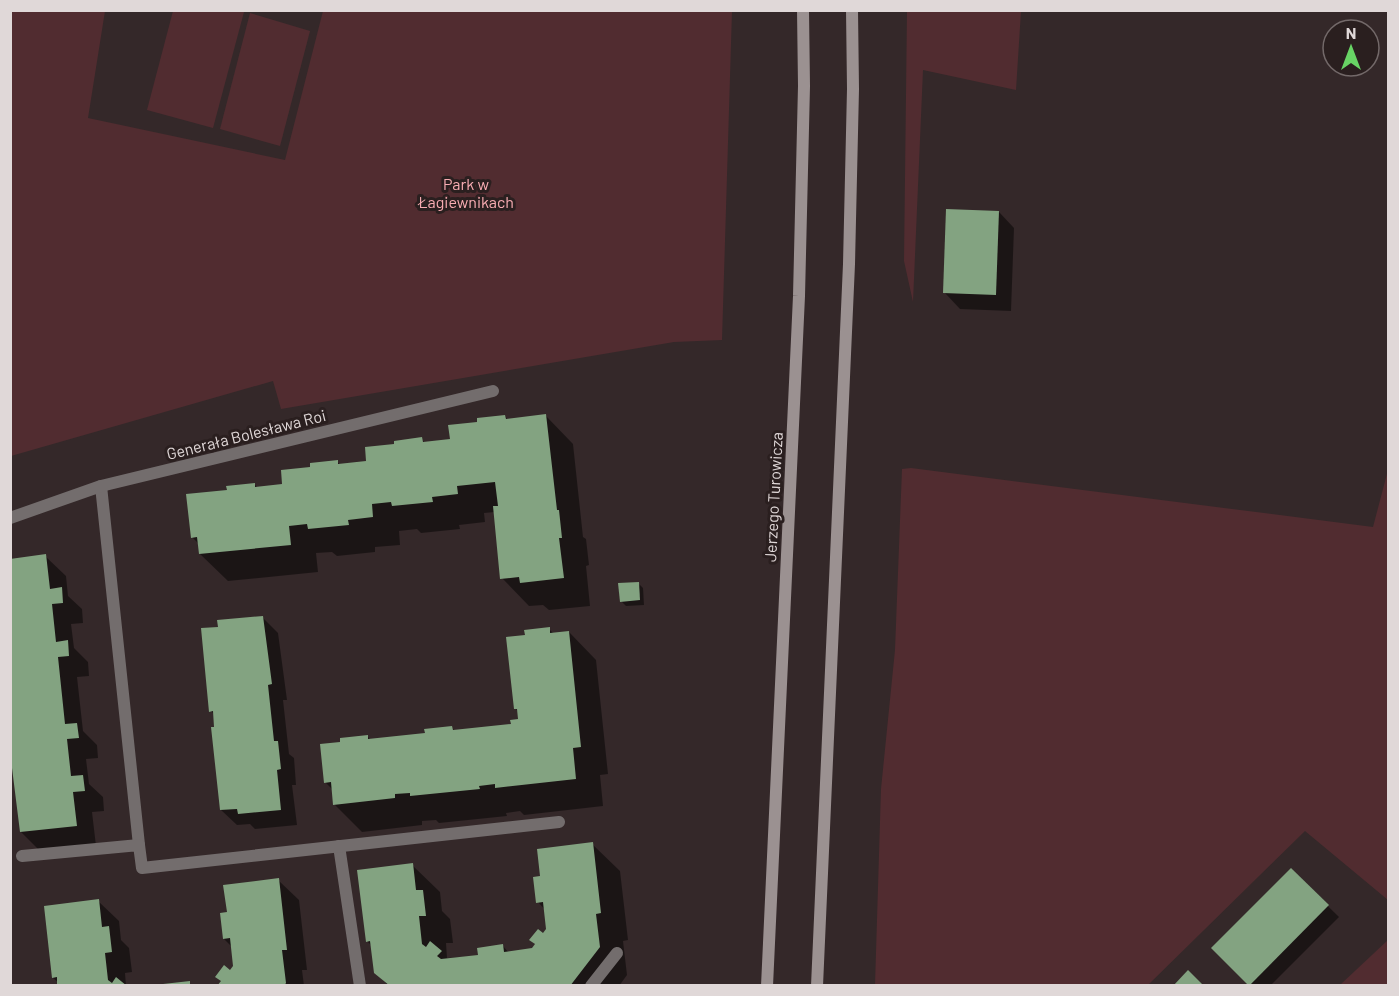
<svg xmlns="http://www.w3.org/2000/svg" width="1399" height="996" font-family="Barlow,sans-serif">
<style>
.green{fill:#512c30}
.shadow{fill:#0007}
.building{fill:#83a381}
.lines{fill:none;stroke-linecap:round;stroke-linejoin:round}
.minor{stroke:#736d6d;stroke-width:12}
.secondary{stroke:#9b9191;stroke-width:12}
.labels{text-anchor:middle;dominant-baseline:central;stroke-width:6;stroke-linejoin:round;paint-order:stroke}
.park-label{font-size:16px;fill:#f8acb2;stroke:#2a1f1f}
.street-label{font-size:16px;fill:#e0d8d8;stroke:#2a1f1f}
</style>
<rect width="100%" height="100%" fill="#342829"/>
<g class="green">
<path d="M 11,10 L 105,11 L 88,118 L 285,160 L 323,11 L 732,11 L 722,340 L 674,342 L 281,409 L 273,381 L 11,456 Z"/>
<path d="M 239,10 L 244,12 L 213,128 L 147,110 L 173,11 Z"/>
<path d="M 907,11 L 1021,11 L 1016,90 L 923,70 L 913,302 L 904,261 Z"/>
<path d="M 250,13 L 310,31 L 280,146 L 220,129 Z"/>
<path d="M 911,468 L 1373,527 L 1388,470 L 1388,900 L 1305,831 L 1148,985 L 875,985 L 881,789 L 895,650 L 902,469 Z"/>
<path d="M 1388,940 L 1388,985 L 1340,985 Z"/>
</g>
<g class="shadow">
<path d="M 999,212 L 1014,228 L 1011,311 L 960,309 L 945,293 Z"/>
<path d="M 505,416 L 508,420 L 546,416 L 573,444 L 583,537 L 586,539 L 589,565 L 586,566 L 590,606 L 549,610 L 543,605 L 529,606 L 502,578 L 495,512 L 484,513 L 485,522 L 459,525 L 460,529 L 421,533 L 417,529 L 399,531 L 400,545 L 375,547 L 375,552 L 337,556 L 332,552 L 316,553 L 318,572 L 228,581 L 200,554 L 199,544 L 192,537 L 228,491 L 254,484 L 258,488 L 283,485 L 312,469 L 337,462 L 341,465 L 368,462 L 396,445 L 421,439 L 425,443 L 451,440 L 479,423 Z"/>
<path d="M 45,556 L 66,576 L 68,596 L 82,609 L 83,623 L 71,624 L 74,648 L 88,662 L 89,676 L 77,677 L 83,731 L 97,745 L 98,758 L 86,759 L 89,784 L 103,797 L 104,811 L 92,812 L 96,846 L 41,852 L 21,832 Z"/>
<path d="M 638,583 L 643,588 L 644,605 L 626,606 L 621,601 Z"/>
<path d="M 262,617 L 278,633 L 287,700 L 283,700 L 289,754 L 294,758 L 296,785 L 292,785 L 297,825 L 255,829 L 250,824 L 237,825 L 221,810 L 215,715 L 211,711 L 219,628 Z"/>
<path d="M 549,629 L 554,634 L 569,632 L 596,660 L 608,774 L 600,775 L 603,806 L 524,815 L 520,811 L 506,813 L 507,816 L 439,823 L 436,820 L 422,821 L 422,825 L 362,832 L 334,804 L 333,790 L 325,782 L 342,743 L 367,736 L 371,740 L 426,734 L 452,728 L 455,731 L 512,725 L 520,720 L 519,712 L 515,708 L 527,637 Z"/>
<path d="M 592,844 L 620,871 L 628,940 L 623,941 L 627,975 L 619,986 L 389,986 L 375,972 L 372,946 L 367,941 L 412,865 L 440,892 L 442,911 L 450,919 L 453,943 L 446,943 L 447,958 L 480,956 L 503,946 L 509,953 L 532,950 L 536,945 L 531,940 L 544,935 L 548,930 L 546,911 L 538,902 L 542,877 Z"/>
<path d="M 1291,870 L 1339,917 L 1270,986 L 1251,986 L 1213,948 Z"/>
<path d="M 278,880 L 299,900 L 307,970 L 302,970 L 304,986 L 219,986 L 235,966 L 232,947 L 224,939 L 228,914 Z"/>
<path d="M 98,901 L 119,921 L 121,940 L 129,948 L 132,972 L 125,973 L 126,986 L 59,983 L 53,978 Z"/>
</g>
<g class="building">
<path d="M 946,209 L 999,211 L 996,295 L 943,293 Z"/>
<path d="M 546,414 L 557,510 L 559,510 L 562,538 L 559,538 L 564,578 L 520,583 L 519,577 L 500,579 L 493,506 L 498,506 L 495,482 L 457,486 L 458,494 L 432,497 L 433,502 L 392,506 L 391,502 L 372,504 L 373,517 L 348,520 L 349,525 L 308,529 L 307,524 L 289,526 L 291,545 L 199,554 L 197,537 L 191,538 L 186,494 L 227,490 L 226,486 L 255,483 L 255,487 L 282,484 L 281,470 L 310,467 L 310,463 L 338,460 L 338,464 L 366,461 L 365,447 L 394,444 L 394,441 L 422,437 L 423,442 L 450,439 L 448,425 L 477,422 L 477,418 L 505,415 L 506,419 Z"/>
<path d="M 46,554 L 50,589 L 62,587 L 63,603 L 52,604 L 56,642 L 68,640 L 69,656 L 58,657 L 65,724 L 77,723 L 79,738 L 67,739 L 71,776 L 83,775 L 85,791 L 73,792 L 77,826 L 20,832 L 10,752 L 10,559 Z"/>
<path d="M 639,582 L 640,600 L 620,602 L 618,583 Z"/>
<path d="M 263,616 L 272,684 L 268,685 L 274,741 L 278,741 L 281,769 L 277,770 L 281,810 L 238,814 L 237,809 L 220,810 L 211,727 L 214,727 L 213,711 L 209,712 L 201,628 L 218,627 L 217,620 Z"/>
<path d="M 550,627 L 550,633 L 569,631 L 581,747 L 573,748 L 576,779 L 495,788 L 495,784 L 479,786 L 480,789 L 410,796 L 410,793 L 395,794 L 395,798 L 333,805 L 331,782 L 324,783 L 320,744 L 340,742 L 340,738 L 368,735 L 368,739 L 425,733 L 424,729 L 452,726 L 453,730 L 511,724 L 510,720 L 518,719 L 517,709 L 514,709 L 506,637 L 525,635 L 524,630 Z"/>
<path d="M 593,842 L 601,913 L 596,914 L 600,947 L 570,986 L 390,986 L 374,973 L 370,941 L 366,942 L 357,870 L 413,863 L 416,890 L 423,890 L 426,916 L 419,916 L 422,944 L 426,947 L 430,941 L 442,951 L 437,956 L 441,959 L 478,955 L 477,948 L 503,944 L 504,952 L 532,948 L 535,944 L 529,940 L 538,929 L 543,933 L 546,929 L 543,902 L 536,903 L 533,877 L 540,876 L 537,849 Z"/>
<path d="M 1291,868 L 1329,905 L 1249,986 L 1211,948 Z"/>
<path d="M 279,878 L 287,950 L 282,950 L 286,983 L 284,986 L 217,986 L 221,981 L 215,977 L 224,965 L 230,970 L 233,966 L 230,938 L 223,939 L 220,913 L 227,912 L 223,885 Z"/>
<path d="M 99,899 L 102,927 L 109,926 L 112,952 L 105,953 L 108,980 L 112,983 L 116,977 L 127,986 L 57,986 L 57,977 L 52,978 L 44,906 Z"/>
<path d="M 1188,970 L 1204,986 L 1173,986 Z"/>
<path d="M 190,981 L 190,986 L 163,986 L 163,984 Z"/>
</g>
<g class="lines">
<g class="minor">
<path d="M 101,486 L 139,845"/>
<path d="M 10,518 L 101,486 L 493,391"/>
<path d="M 339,846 L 360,986"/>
<path d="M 22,856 L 139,845 L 142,868 L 559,822"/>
<path d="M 591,986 L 617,953"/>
</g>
<g class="secondary">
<path d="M 767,986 L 799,296 L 804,86 L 803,10"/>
<path d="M 817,986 L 849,264 L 853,89 L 852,10"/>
</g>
</g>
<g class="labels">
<g class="park-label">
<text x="466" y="183">Park w<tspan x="466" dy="18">Łagiewnikach</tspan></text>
</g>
<g class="street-label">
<text transform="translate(246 434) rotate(-14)">Generała Bolesława Roi</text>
<text transform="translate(773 497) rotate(-87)">Jerzego Turowicza</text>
</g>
</g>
<rect width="1399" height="996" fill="none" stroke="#e0d8d8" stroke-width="24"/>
<g transform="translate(1351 48)"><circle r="28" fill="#2a1f1f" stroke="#736969" stroke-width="1.5"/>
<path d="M0-4.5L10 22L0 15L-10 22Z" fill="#68d465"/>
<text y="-9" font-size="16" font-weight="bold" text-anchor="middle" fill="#e0d8d8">N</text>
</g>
</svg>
